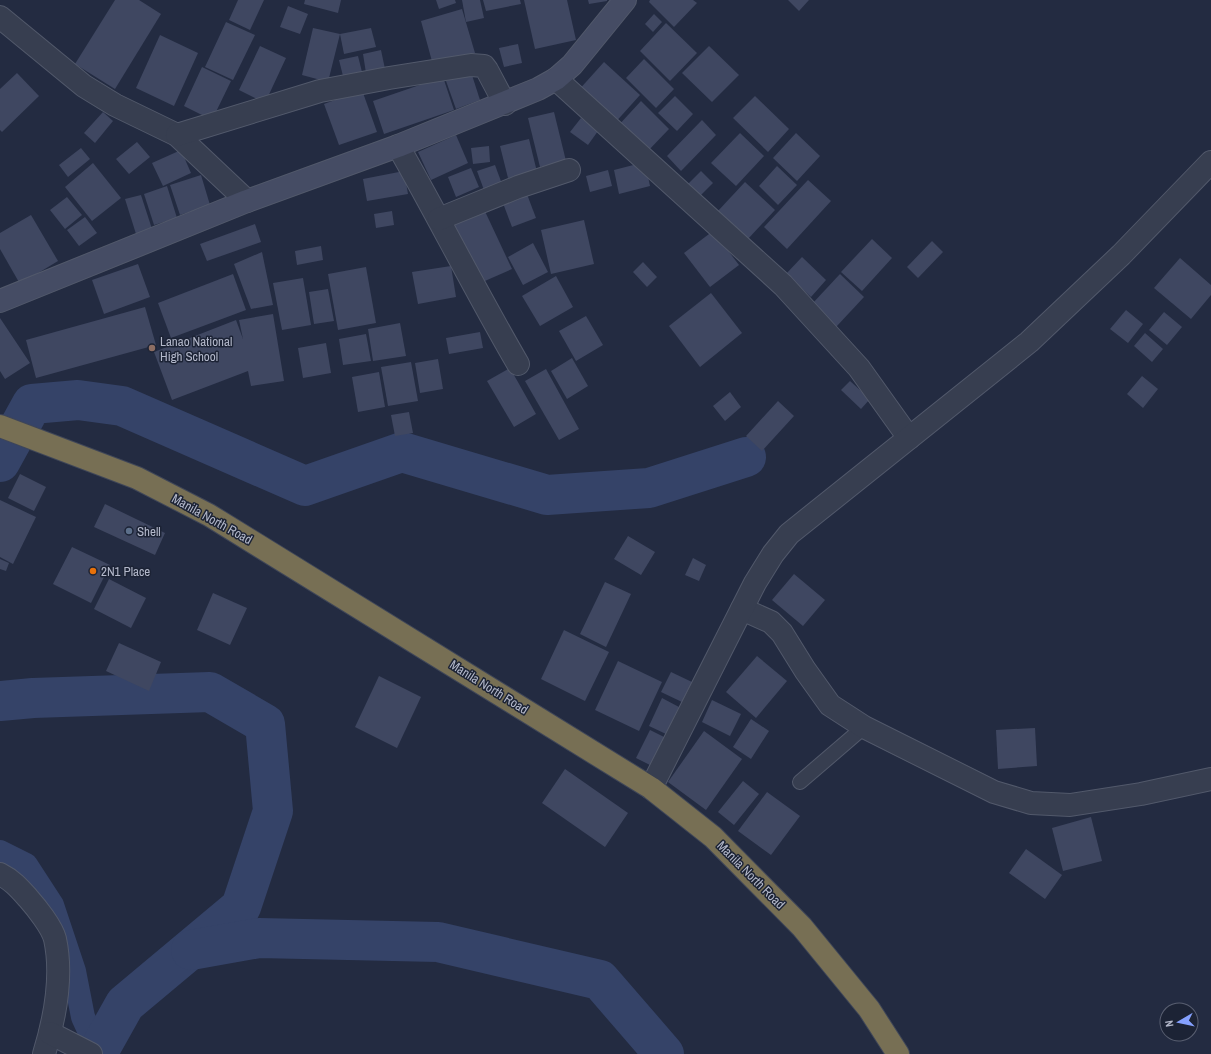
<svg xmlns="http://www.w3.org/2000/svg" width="1211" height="1054" font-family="'Archivo Narrow',sans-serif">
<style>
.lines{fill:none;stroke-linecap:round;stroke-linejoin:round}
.canal{stroke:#354368;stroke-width:24}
.river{stroke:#354368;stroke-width:40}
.building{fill:#3f4761}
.lane-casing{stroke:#52596b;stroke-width:16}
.street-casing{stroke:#52596b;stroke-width:24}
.secondary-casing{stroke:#52596b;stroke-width:24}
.highway-casing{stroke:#3f4658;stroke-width:24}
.lane{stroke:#373e50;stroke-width:14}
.street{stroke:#373e50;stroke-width:22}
.secondary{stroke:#454c64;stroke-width:22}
.highway{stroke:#776f54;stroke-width:22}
.education-dot{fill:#8d6e63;stroke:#1c2335;stroke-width:1.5}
.service-dot{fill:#5c6f8a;stroke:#1c2335;stroke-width:1.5}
.food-dot{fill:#e8710a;stroke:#1c2335;stroke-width:1.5}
.labels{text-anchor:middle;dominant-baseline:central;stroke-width:3;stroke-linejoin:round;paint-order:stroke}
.poi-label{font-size:13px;fill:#b4b9cb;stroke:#1c2335;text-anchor:start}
.street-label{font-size:13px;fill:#b4b9cb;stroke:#1c2335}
</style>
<rect width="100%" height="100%" fill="#232b41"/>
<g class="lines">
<path class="canal" d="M 0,852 L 26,865 L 52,905 L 74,971 L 83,1017 L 98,1050"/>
<g class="river">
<path d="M 0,462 L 32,404 L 78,400 L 122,406 L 305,486 L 402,452 L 547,495 L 649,488 L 746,457"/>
<path d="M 0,701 L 33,698 L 210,692 L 265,724 L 273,811 L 241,907 L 125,1004 L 97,1054"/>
<path d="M 191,950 L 259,938 L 438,942 L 600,980 L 664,1054"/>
</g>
</g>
<g class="building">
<path d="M 115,0 L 139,0 L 161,14 L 115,89 L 75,64 Z"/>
<path d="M 238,0 L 264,0 L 250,30 L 229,20 Z"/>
<path d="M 305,0 L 341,0 L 338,13 L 304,4 Z"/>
<path d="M 436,0 L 455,0 L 456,3 L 439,9 Z"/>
<path d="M 462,0 L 480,0 L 484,18 L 466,22 Z"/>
<path d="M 483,0 L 520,0 L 521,4 L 486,11 Z"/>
<path d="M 524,0 L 567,0 L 576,40 L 535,49 Z"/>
<path d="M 588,0 L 607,0 L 607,1 L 589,4 Z"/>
<path d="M 650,0 L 693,0 L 697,3 L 674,27 L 649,2 Z"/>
<path d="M 788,0 L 809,0 L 799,11 Z"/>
<path d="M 288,6 L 308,14 L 300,34 L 280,27 Z"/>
<path d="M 462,9 L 475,53 L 433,65 L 421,21 Z"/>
<path d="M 654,14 L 662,22 L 653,32 L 645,24 Z"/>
<path d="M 226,22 L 255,35 L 233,80 L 205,67 Z"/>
<path d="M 666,23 L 697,53 L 670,81 L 640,51 Z"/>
<path d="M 313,28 L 340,34 L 328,82 L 302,75 Z"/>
<path d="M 371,28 L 376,47 L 344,54 L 340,34 Z"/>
<path d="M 160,35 L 198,53 L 174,106 L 136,88 Z"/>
<path d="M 518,44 L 522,63 L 504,67 L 499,48 Z"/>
<path d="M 260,46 L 286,58 L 265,103 L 239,90 Z"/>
<path d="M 709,46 L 739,75 L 712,102 L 682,73 Z"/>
<path d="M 381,50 L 385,69 L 366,73 L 363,54 Z"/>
<path d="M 358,56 L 363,76 L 344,80 L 339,60 Z"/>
<path d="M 644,59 L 674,89 L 656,108 L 626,78 Z"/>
<path d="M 604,62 L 640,95 L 613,125 L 577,92 Z"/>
<path d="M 202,67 L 231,81 L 212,120 L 184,106 Z"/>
<path d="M 471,72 L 480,100 L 456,109 L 446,81 Z"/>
<path d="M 17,73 L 39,96 L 2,132 L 0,130 L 0,89 Z"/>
<path d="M 443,77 L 454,110 L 384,134 L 373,101 Z"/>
<path d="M 362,90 L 377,132 L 339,145 L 324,104 Z"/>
<path d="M 675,96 L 693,114 L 677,131 L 658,113 Z"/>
<path d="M 755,96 L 789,129 L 768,152 L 733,118 Z"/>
<path d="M 641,101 L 669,129 L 645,154 L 617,127 Z"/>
<path d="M 103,112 L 113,121 L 95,143 L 84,133 Z"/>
<path d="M 554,112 L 566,161 L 540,167 L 528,118 Z"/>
<path d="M 581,118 L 598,131 L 588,145 L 570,132 Z"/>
<path d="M 702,120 L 716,135 L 681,171 L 667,156 Z"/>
<path d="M 740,133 L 764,156 L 736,186 L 711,163 Z"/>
<path d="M 796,133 L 820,156 L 797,181 L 773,158 Z"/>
<path d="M 456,135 L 468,163 L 431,180 L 418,152 Z"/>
<path d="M 529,139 L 537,172 L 508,178 L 500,146 Z"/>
<path d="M 137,142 L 150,157 L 129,174 L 116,159 Z"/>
<path d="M 489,146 L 490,162 L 473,164 L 471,148 Z"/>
<path d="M 81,148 L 90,159 L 68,177 L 59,165 Z"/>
<path d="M 181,150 L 191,173 L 163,186 L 152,163 Z"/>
<path d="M 645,162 L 650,186 L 619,194 L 614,170 Z"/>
<path d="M 93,163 L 121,198 L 92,221 L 65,187 Z"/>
<path d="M 495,165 L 502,184 L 484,190 L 477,171 Z"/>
<path d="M 777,166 L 797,185 L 778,205 L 759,186 Z"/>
<path d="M 471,168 L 479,187 L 456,197 L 448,177 Z"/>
<path d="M 608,170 L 612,186 L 590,192 L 586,176 Z"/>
<path d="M 404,171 L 408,194 L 367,201 L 363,179 Z"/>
<path d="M 701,171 L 713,183 L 698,198 L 686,186 Z"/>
<path d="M 201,175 L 210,205 L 180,215 L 170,185 Z"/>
<path d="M 808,180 L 831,201 L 787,249 L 764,227 Z"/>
<path d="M 745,182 L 775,210 L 747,240 L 717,212 Z"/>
<path d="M 167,186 L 177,218 L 154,225 L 144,194 Z"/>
<path d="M 525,189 L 536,218 L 512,227 L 501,198 Z"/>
<path d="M 141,195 L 152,229 L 136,234 L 125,199 Z"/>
<path d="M 67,197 L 82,215 L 65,229 L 50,210 Z"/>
<path d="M 482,205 L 512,269 L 478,284 L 448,221 Z"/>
<path d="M 392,211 L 394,225 L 376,228 L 374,214 Z"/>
<path d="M 31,215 L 58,261 L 20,284 L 0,249 L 0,233 Z"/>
<path d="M 85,217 L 97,233 L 79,246 L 67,230 Z"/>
<path d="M 584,220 L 594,264 L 551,274 L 541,230 Z"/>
<path d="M 255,224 L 261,242 L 207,261 L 200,244 Z"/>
<path d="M 713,231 L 739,265 L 710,287 L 684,253 Z"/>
<path d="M 872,239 L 892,258 L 862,291 L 841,272 Z"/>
<path d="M 932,241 L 943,252 L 918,278 L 907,267 Z"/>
<path d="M 533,243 L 548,272 L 523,285 L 508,257 Z"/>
<path d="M 321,246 L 323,260 L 297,265 L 295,251 Z"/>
<path d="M 262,252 L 273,305 L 251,309 L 234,264 Z"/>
<path d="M 802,257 L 826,280 L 811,297 L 786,274 Z"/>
<path d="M 1180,258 L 1211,285 L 1211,295 L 1191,319 L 1154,288 Z"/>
<path d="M 643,262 L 657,277 L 647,287 L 633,272 Z"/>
<path d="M 138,264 L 150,297 L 104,314 L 92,280 Z"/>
<path d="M 451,266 L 456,297 L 418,304 L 412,272 Z"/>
<path d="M 366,267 L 376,323 L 338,330 L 328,274 Z"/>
<path d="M 233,274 L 246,310 L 171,338 L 158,303 Z"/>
<path d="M 840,274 L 864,297 L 836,327 L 812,304 Z"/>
<path d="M 556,276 L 573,307 L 540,326 L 522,296 Z"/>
<path d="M 303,278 L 311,325 L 282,330 L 273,283 Z"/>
<path d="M 328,289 L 334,321 L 314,324 L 309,292 Z"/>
<path d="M 711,293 L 742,333 L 700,367 L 669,326 Z"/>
<path d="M 145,307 L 156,345 L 36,378 L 26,340 Z"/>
<path d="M 1126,310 L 1143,324 L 1128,343 L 1110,329 Z"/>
<path d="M 1164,312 L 1182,327 L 1167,345 L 1149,330 Z"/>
<path d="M 273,314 L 284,381 L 251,386 L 248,371 L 172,400 L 154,352 L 236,320 L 243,339 L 239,320 Z"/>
<path d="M 586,316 L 603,345 L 576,361 L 559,331 Z"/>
<path d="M 0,318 L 30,363 L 5,379 L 0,371 Z"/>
<path d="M 400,323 L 406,356 L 373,361 L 368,329 Z"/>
<path d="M 480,332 L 483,348 L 449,354 L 446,338 Z"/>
<path d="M 1145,333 L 1163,349 L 1152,362 L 1134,346 Z"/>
<path d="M 366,334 L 371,361 L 343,365 L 339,339 Z"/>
<path d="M 326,343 L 331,373 L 303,378 L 298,348 Z"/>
<path d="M 572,358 L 588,386 L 567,399 L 551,371 Z"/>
<path d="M 438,359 L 443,389 L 420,393 L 415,363 Z"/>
<path d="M 411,362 L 418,401 L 388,406 L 381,367 Z"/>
<path d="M 510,368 L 536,414 L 514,427 L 487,381 Z"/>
<path d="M 546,369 L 579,429 L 559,440 L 525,381 Z"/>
<path d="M 379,372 L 385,407 L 358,412 L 352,377 Z"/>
<path d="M 1142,376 L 1158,389 L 1143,408 L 1127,394 Z"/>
<path d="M 850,381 L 870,399 L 861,409 L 841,390 Z"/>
<path d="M 730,392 L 741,407 L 725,421 L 713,406 Z"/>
<path d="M 778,401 L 794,416 L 762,451 L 746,436 Z"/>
<path d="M 409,412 L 413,433 L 395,436 L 391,415 Z"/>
<path d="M 20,474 L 46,487 L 34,511 L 8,498 Z"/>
<path d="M 0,500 L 36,517 L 13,564 L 0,557 Z"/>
<path d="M 105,504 L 165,533 L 155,555 L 94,527 Z"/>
<path d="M 628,536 L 655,552 L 641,575 L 614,559 Z"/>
<path d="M 72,547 L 110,565 L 91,603 L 53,584 Z"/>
<path d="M 693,558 L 706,565 L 699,581 L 685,575 Z"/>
<path d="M 0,559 L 9,563 L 6,571 L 0,569 Z"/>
<path d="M 794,574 L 825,600 L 803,626 L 772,600 Z"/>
<path d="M 109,579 L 146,598 L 131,628 L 94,609 Z"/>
<path d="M 605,582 L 631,594 L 606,647 L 580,634 Z"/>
<path d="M 213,593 L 247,608 L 230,645 L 197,630 Z"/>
<path d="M 564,630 L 609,652 L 585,701 L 541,679 Z"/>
<path d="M 119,643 L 161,662 L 149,691 L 106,671 Z"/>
<path d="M 757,656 L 787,681 L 756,718 L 726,692 Z"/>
<path d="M 618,661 L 662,682 L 639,731 L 595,710 Z"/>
<path d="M 671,672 L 692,682 L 682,702 L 661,692 Z"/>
<path d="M 379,676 L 421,697 L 397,748 L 355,727 Z"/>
<path d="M 662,698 L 679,707 L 666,734 L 649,726 Z"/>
<path d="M 712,700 L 741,714 L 730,736 L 702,722 Z"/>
<path d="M 751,719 L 769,731 L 751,759 L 733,747 Z"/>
<path d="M 1035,728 L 1037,766 L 998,769 L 996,730 Z"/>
<path d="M 650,730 L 670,740 L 656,768 L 636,758 Z"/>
<path d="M 704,731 L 742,759 L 706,810 L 668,782 Z"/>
<path d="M 565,769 L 628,813 L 605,847 L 542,803 Z"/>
<path d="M 743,781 L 759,794 L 734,825 L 718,812 Z"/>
<path d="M 767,792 L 800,816 L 771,855 L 738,831 Z"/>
<path d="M 1091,817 L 1102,861 L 1063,871 L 1052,828 Z"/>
<path d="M 1026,849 L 1062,875 L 1045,899 L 1009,873 Z"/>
</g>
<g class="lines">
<defs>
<path id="lane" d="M 800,782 L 864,727"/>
<g id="street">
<path d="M 0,17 L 84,86 L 115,105 L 177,135 L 247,201"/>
<path d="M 556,79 L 783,285 L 859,368 L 909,438"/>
<path d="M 177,135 L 320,91 L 389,78 L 471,65 L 484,66 L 487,70 L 505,104"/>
<path d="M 398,146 C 439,218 476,292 518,364"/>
<path d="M 439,219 L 518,187 L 569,170"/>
<path d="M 742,609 L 771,622 L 782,633 L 805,670 L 830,705 L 864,727 L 994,792 L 1031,803 L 1070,805 L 1141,794 L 1211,779"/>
<path d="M 651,788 L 755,583 L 773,554 L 789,534 L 1029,342 L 1121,255 L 1211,162"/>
<path d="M 0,874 C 12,880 19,888 28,898 C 36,907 52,927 55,939 C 63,976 55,1018 44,1054"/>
<path d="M 50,1033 L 91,1054"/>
</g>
<path id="secondary" d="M 0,301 L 247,201 L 398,146 L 538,89 L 556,79 L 572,65 L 625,0"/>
<path id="highway" d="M 0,426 L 137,478 L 209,515 L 651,788 L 713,837 L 802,927 L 869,1009 L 898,1054"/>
</defs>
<use href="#lane" class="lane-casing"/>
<use href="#street" class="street-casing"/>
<use href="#secondary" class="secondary-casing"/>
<use href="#highway" class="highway-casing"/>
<use href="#lane" class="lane"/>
<use href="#street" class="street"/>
<use href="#secondary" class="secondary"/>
<use href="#highway" class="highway"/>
</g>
<circle class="education-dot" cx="152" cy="348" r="4"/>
<circle class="service-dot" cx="129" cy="531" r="4"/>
<circle class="food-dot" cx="93" cy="571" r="4"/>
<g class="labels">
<g class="poi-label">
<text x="160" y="341">Lanao National<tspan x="160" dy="15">High School</tspan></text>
<text x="137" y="531">Shell</text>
<text x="101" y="571">2N1 Place</text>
</g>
<g class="street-label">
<text transform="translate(212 519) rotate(29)">Manila North Road</text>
<text transform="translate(489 687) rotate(32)">Manila North Road</text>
<text transform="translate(751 875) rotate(45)">Manila North Road</text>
</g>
</g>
<g transform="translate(1179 1022) rotate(261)"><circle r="19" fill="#1c2335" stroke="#595f71"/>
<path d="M0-3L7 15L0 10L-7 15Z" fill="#85a1ff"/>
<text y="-6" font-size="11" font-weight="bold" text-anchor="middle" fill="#b4b9cb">N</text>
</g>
</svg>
